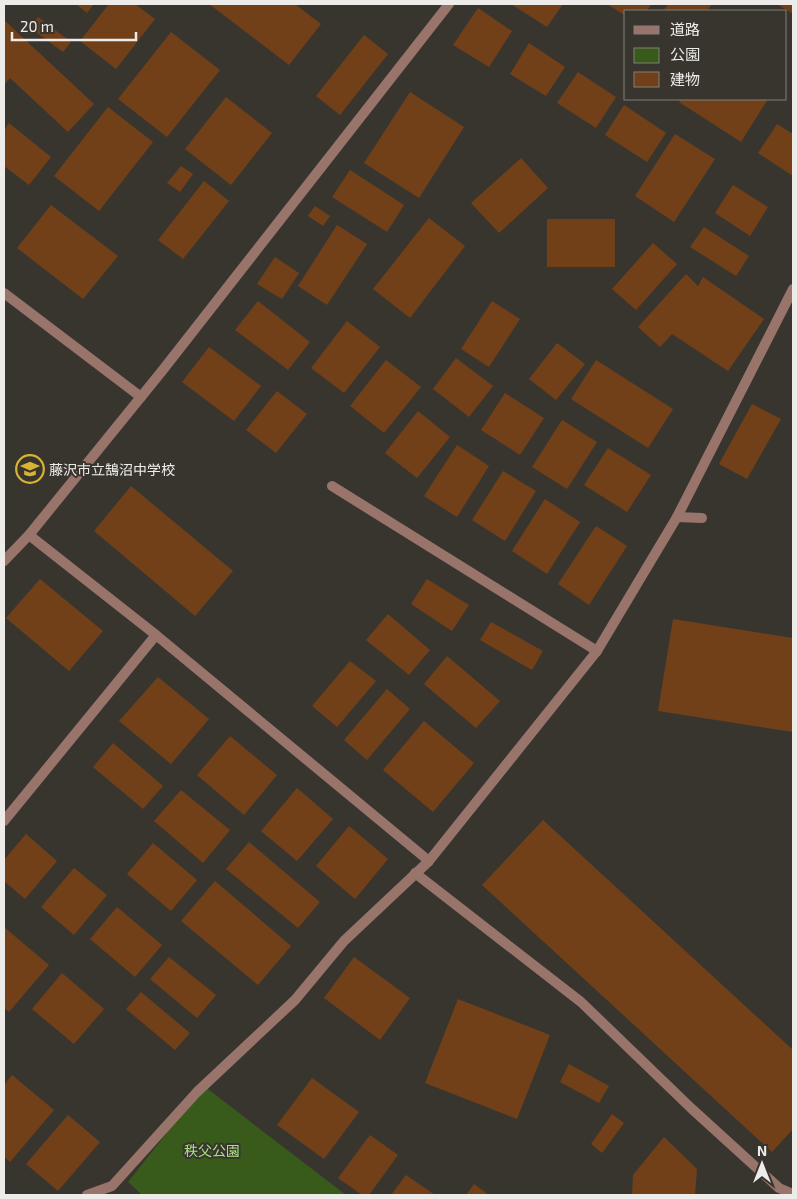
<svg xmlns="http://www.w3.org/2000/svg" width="797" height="1199" font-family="'Exo 2','Noto Sans JP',sans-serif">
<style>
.green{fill:#385a1a}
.building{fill:#714019}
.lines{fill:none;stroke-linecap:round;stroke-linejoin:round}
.street{stroke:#99746b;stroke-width:10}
.labels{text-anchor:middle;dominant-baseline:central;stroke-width:4;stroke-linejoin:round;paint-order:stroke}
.poi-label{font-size:14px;fill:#eeece9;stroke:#38352f;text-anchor:start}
.park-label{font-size:14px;fill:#aae283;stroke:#38352f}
</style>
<rect width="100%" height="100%" fill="#38352f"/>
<path class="green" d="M 204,1086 L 346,1195 L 142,1195 L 128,1182 Z"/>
<g class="building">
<path d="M 76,4 L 94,4 L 87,13 Z"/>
<path d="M 109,4 L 135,4 L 155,19 L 116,69 L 80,41 Z"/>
<path d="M 209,4 L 295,4 L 321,24 L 289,65 Z"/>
<path d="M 511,4 L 563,4 L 547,27 Z"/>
<path d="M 607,4 L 651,4 L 647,11 L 626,11 L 626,16 Z"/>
<path d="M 668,4 L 712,4 L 707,11 L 663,11 Z"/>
<path d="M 777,4 L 793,4 L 793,14 Z"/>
<path d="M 478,8 L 512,31 L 489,67 L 453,45 Z"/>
<path d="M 38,17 L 71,42 L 63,52 L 29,27 Z"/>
<path d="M 4,20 L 94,104 L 68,132 L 10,78 L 4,85 Z"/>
<path d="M 171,32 L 220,70 L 167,137 L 118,99 Z"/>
<path d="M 364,35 L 388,54 L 340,115 L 316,96 Z"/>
<path d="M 529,43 L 565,67 L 546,96 L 510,74 Z"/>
<path d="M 578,72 L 616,97 L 596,128 L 557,103 Z"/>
<path d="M 410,92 L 464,127 L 419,198 L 364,163 Z"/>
<path d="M 226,97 L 272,133 L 231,185 L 185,149 Z"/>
<path d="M 681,99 L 768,99 L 741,142 L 679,102 Z"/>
<path d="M 624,105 L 666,133 L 647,162 L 605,135 Z"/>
<path d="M 108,107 L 153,142 L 99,211 L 54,176 Z"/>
<path d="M 9,123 L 51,157 L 29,185 L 4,166 L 4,130 Z"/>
<path d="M 777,124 L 793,134 L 793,176 L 758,153 Z"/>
<path d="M 675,134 L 715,159 L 674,222 L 635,196 Z"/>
<path d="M 521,158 L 548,188 L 499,233 L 471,203 Z"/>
<path d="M 181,166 L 193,174 L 180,192 L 167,183 Z"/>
<path d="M 350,170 L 404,205 L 387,232 L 332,197 Z"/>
<path d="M 204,181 L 229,201 L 183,259 L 158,240 Z"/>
<path d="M 733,185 L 768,207 L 750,236 L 715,213 Z"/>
<path d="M 51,205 L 118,256 L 83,299 L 17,248 Z"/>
<path d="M 315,206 L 330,216 L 323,226 L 308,216 Z"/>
<path d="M 429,218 L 465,246 L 410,318 L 373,289 Z"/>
<rect x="547" y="219" width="68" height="48"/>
<path d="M 337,225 L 367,244 L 327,305 L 298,286 Z"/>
<path d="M 704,227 L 749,256 L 736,276 L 690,247 Z"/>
<path d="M 653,243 L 677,264 L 636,310 L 612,289 Z"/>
<path d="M 275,257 L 299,273 L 282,299 L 257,284 Z"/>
<path d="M 686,274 L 698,286 L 703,277 L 764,319 L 728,371 L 672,334 L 660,347 L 638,327 Z"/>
<path d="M 258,301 L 310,342 L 288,370 L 235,330 Z"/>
<path d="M 492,301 L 520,319 L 489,367 L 461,349 Z"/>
<path d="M 347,321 L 380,347 L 344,393 L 311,368 Z"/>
<path d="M 557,343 L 585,364 L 556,400 L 529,379 Z"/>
<path d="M 209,347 L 261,386 L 234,421 L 182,382 Z"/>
<path d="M 456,358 L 493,386 L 469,417 L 433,389 Z"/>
<path d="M 386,360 L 421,387 L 384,433 L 350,406 Z"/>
<path d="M 596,360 L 673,409 L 648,448 L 571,399 Z"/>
<path d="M 277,391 L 307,414 L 276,453 L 246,430 Z"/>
<path d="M 505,393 L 544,418 L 520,455 L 481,430 Z"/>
<path d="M 752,404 L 781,419 L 747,479 L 719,464 Z"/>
<path d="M 418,411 L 450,437 L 417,478 L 385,453 Z"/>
<path d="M 562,420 L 597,442 L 567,489 L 532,467 Z"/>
<path d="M 457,445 L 489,466 L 457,517 L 424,496 Z"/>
<path d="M 608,448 L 651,475 L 627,512 L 584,485 Z"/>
<path d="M 503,471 L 536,491 L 505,541 L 472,520 Z"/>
<path d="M 131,486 L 233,571 L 195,616 L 94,531 Z"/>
<path d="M 545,499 L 580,522 L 547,574 L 512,551 Z"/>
<path d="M 596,526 L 627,546 L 589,605 L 558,584 Z"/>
<path d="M 40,579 L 103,631 L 69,671 L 6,618 Z"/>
<path d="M 427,579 L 469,605 L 452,631 L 411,604 Z"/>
<path d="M 388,614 L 430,650 L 409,675 L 366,640 Z"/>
<path d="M 673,619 L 793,638 L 793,732 L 658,711 Z"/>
<path d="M 491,622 L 543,651 L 532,670 L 480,640 Z"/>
<path d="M 447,656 L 500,701 L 476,728 L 424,684 Z"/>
<path d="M 350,661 L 376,681 L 337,727 L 312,706 Z"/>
<path d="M 158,677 L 209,719 L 171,764 L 119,721 Z"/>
<path d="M 387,689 L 410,709 L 367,760 L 344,740 Z"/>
<path d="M 424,721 L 474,763 L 433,812 L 383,770 Z"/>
<path d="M 230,736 L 277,775 L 244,815 L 197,775 Z"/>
<path d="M 113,743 L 163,786 L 143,809 L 93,767 Z"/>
<path d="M 297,788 L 333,819 L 297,861 L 261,831 Z"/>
<path d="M 181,790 L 230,830 L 203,863 L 154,821 Z"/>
<path d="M 543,820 L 793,1050 L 793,1129 L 772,1152 L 482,885 Z"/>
<path d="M 349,826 L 388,859 L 355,899 L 316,866 Z"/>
<path d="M 26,834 L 57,861 L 25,899 L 4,881 L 4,860 Z"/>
<path d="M 249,842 L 320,902 L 298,928 L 226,869 Z"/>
<path d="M 153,843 L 197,880 L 171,911 L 127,874 Z"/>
<path d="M 74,868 L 107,895 L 74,935 L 41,907 Z"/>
<path d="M 215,881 L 291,946 L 258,985 L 181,921 Z"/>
<path d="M 117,907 L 162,945 L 135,977 L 90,939 Z"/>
<path d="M 4,927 L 49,965 L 9,1012 L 4,1008 Z"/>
<path d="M 169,957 L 216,995 L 197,1018 L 150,979 Z"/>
<path d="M 354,957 L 410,998 L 380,1040 L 324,998 Z"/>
<path d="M 62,973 L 104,1009 L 74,1044 L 32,1009 Z"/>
<path d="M 141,992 L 190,1033 L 175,1050 L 126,1009 Z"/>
<path d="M 458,999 L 550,1035 L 517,1119 L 425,1083 Z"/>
<path d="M 569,1064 L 609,1086 L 599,1103 L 560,1082 Z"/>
<path d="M 12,1075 L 54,1110 L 10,1162 L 4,1157 L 4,1085 Z"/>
<path d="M 312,1078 L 359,1112 L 324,1159 L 277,1125 Z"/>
<path d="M 612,1114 L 624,1123 L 602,1153 L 591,1144 Z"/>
<path d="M 68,1115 L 100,1142 L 58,1191 L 26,1164 Z"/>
<path d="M 370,1135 L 398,1155 L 369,1195 L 362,1195 L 338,1178 Z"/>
<path d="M 664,1137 L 697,1169 L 695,1195 L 632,1195 L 633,1175 Z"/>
<path d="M 406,1175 L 435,1195 L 391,1195 Z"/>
<path d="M 474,1184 L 489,1195 L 466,1195 Z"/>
</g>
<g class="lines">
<g class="street">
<path d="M 4,293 L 141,397"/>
<path d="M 332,486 L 597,651"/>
<path d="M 677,517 L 702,518"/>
<path d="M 29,535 L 156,635 L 429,861"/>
<path d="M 4,561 L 29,535 L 162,371 L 449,4"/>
<path d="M 4,821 L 156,635"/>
<path d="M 415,873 L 581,1002 L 692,1109 L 779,1188 L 793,1194"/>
<path d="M 87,1195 L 112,1186 L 197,1092 L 295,1000 L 344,941 L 429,861 L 597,651 L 677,517 L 793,289"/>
</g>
</g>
<defs>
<symbol id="school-ring" viewBox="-11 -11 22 22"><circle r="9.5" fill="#38352f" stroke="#d9b434" stroke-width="1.5"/><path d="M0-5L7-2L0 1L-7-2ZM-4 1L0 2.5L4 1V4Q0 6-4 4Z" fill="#d9b434"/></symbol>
</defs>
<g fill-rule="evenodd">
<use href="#school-ring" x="14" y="453" width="32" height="32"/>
</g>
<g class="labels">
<g class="poi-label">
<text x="49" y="469">藤沢市立鵠沼中学校</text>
</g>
<g class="park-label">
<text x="212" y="1150">秩父公園</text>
</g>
</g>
<rect width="797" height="1199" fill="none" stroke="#eeece9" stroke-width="10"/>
<rect x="624" y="10" width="162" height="90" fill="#38352f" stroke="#817e79"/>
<rect x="634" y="26" width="25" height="8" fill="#99746b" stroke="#817e79"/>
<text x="670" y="35" font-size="15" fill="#eeece9">道路</text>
<rect x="634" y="48" width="25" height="15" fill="#385a1a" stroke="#817e79"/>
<text x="670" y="60" font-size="15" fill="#eeece9">公園</text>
<rect x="634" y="72" width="25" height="15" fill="#714019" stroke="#817e79"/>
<text x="670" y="85" font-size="15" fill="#eeece9">建物</text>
<g transform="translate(762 1164)" stroke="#38352f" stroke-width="4" paint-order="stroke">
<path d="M0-4L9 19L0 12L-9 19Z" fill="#eeece9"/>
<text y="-8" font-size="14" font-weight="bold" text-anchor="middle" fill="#eeece9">N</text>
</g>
<path d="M12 32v8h124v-8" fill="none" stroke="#eeece9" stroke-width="2.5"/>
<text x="20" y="32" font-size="15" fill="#eeece9" stroke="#38352f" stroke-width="4" paint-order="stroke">20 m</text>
</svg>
